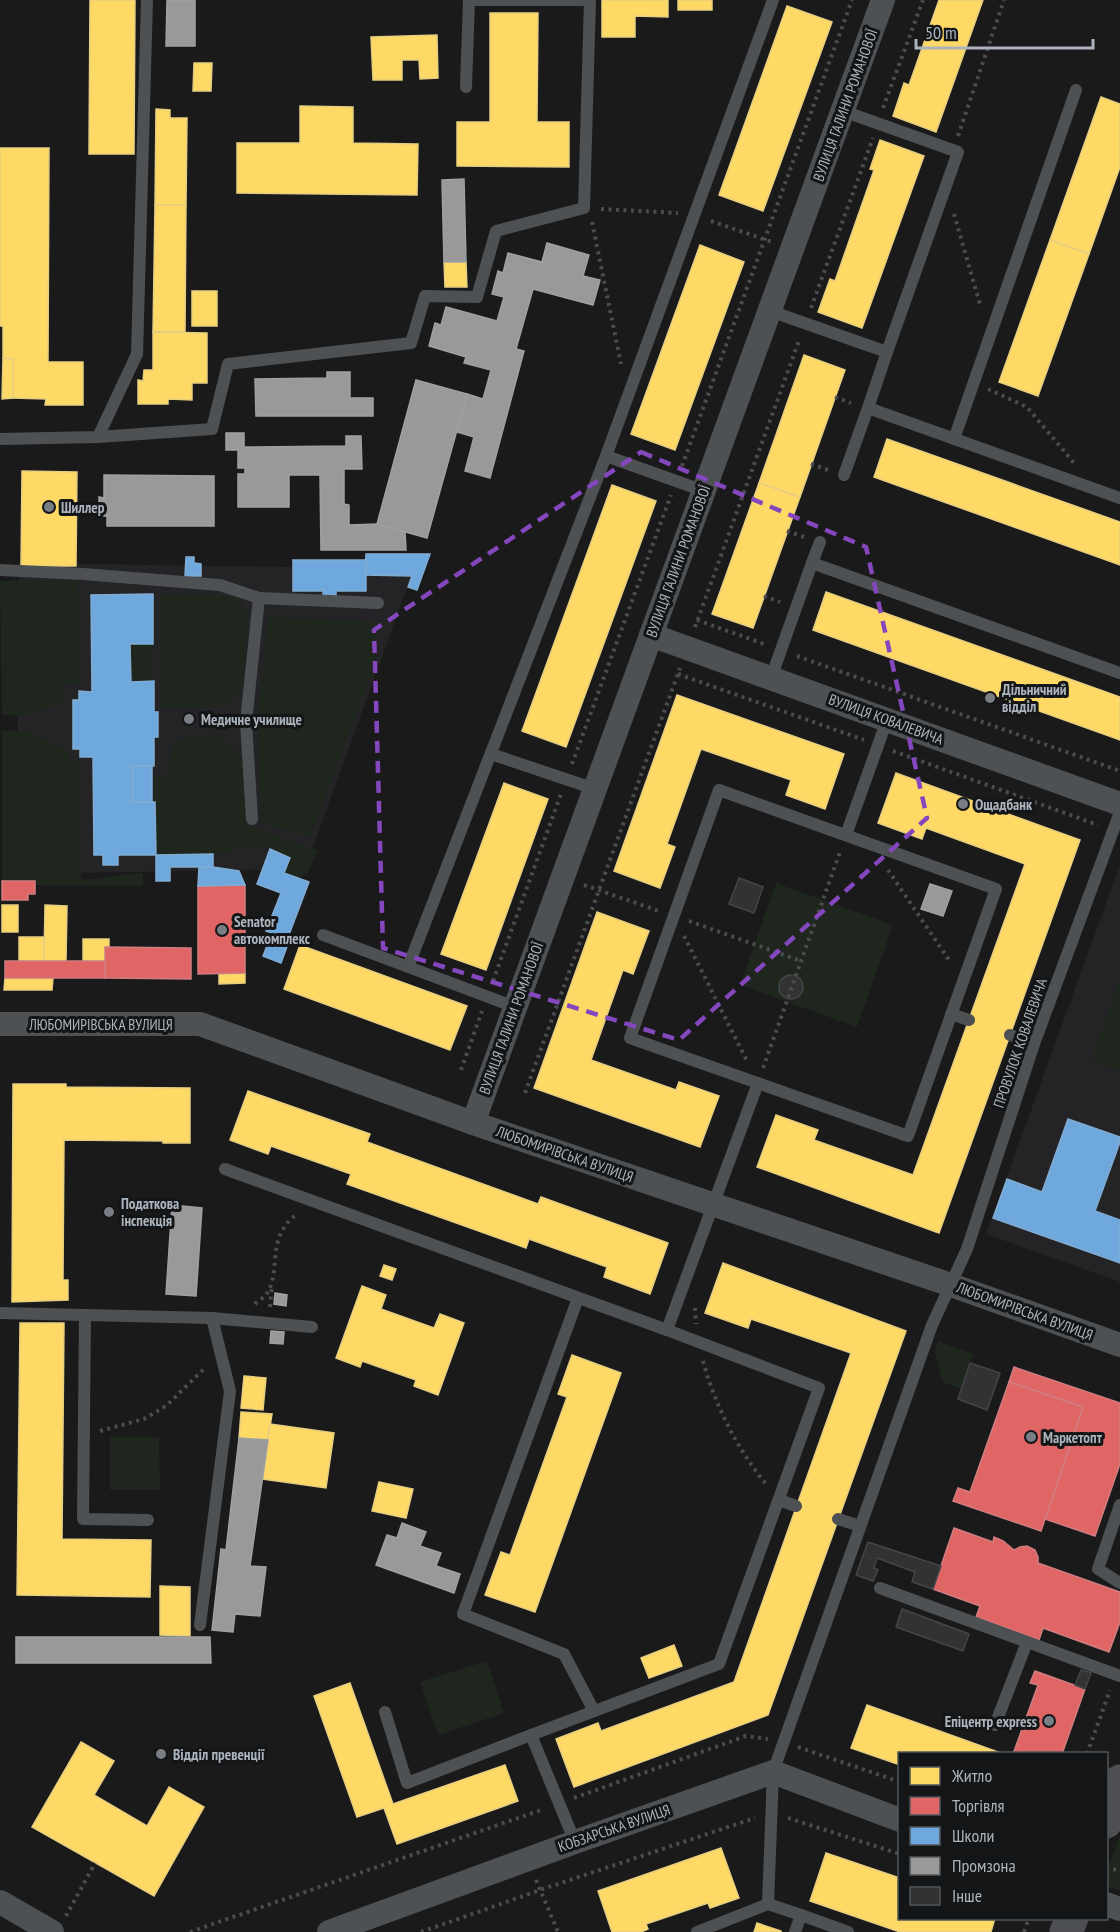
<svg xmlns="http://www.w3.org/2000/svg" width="1120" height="1932" font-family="'PT Sans Narrow',sans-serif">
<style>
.built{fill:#242427}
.green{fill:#1e261e}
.homes{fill:#ffd966;stroke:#e6ce80;stroke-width:1.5}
.shops{fill:#e06666;stroke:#d07d80;stroke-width:1.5}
.schools{fill:#6fa8dc;stroke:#81acd2;stroke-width:1.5}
.industry{fill:#999;stroke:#9ea1a4;stroke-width:1.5}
.building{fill:#323233;stroke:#434547;stroke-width:1.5}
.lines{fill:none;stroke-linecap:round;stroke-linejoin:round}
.path{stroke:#4a4c4e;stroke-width:4;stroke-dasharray:3 4.5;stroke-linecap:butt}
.lane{stroke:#4e5154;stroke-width:12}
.street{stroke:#4e5154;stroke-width:24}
.secondary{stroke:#4d4f52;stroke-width:33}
.marked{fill:none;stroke:#8547be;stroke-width:4.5;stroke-dasharray:12 8;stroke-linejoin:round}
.poi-dot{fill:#787e84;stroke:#141517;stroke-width:2}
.labels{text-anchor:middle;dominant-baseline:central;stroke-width:6;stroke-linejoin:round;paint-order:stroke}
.street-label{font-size:15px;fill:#abb4bc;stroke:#141517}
.poi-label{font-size:15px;font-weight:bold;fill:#abb4bc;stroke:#141517;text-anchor:start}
</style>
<rect width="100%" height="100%" fill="#1a1a1b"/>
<g class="built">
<path d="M 19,563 L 414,569 L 305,869 L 17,874 Z"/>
<path d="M 1120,865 L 1120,1282 L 986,1234 Z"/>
</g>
<g class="green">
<path d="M 29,580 L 78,581 L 80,684 L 62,684 L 63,702 L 30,715 L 2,715 L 0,581 Z"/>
<path d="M 160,594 L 223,595 L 238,599 L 245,607 L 248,619 L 243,684 L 239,694 L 229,706 L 161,708 Z"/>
<path d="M 269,614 L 275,617 L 378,622 L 375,677 L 370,677 L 310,837 L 263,823 L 260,818 L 258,714 Z"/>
<path d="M 130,644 L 153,644 L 154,681 L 131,682 Z"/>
<path d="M 2,731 L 30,731 L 68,750 L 69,762 L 78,762 L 81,880 L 143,873 L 143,886 L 35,885 L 34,881 L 2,881 Z"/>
<path d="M 214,735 C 227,737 242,754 246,767 C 250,779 246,811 246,825 L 317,850 L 308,873 L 298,878 L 284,873 L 290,858 L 270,849 L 241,846 L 230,853 L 156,855 L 155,803 L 152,802 L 152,777 L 167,777 C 171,737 175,737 214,735 Z"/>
<path d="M 776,883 L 893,925 L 857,1027 L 740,985 Z"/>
<path d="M 1120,978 L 1120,1071 L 1091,1060 Z"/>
<path d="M 938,1341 L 973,1354 L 961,1389 L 943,1382 L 935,1352 Z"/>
<path d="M 110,1437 L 159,1437 L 160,1490 L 110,1490 Z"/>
<path d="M 487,1661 L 504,1713 L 438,1735 L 420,1682 Z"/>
<path d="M 1120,1835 L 1120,1891 L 1107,1886 L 1107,1871 Z"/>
</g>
<g class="homes">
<path d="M 90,0 L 135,0 L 134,154 L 89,154 Z"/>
<path d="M 602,0 L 668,0 L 668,17 L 635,16 L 635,37 L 602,37 Z"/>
<rect x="678" y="0" width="34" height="10"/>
<path d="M 939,0 L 983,0 L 936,132 L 893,116 L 904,83 L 909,85 Z"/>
<path d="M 787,6 L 832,22 L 763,211 L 719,195 Z"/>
<path d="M 490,13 L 538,13 L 537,122 L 569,122 L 569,167 L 457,166 L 457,122 L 490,122 Z"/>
<path d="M 437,35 L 438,78 L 420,79 L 419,60 L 402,60 L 402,80 L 373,80 L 371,37 Z"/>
<path d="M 194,63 L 212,63 L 211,91 L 193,91 Z"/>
<path d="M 1101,97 L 1120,104 L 1120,167 L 1089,254 L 1050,240 Z"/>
<path d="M 300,106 L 353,107 L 353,143 L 418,144 L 417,195 L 237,193 L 237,143 L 300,143 Z"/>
<path d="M 156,109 L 170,110 L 170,118 L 187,118 L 186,205 L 155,205 Z"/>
<path d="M 880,140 L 924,156 L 862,328 L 818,312 L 830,279 L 835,281 L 874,170 L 870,169 Z"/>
<path d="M 0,148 L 49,148 L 48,362 L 83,362 L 83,405 L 45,405 L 46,399 L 13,398 L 13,359 L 3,358 L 3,326 L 0,326 Z"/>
<path d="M 155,205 L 186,205 L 185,332 L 153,332 Z"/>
<path d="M 1050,240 L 1089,254 L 1038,396 L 999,382 Z"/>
<path d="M 700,245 L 744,262 L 675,450 L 631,434 Z"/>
<path d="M 444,262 L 466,262 L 467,287 L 445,287 Z"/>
<rect x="192" y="291" width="25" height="35"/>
<path d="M 153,332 L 207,333 L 207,383 L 192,383 L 192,400 L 168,399 L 168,404 L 138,404 L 138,380 L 143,381 L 144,370 L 153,370 Z"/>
<path d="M 804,355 L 845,370 L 800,497 L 759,483 Z"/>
<path d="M 3,358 L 13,359 L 13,398 L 2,399 Z"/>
<path d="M 887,439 L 1120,522 L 1120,565 L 874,477 Z"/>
<path d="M 22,471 L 77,472 L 76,566 L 21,566 Z"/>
<path d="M 759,483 L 800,497 L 753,628 L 712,614 Z"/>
<path d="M 612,485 L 656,501 L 566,747 L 522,731 Z"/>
<path d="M 826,592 L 1120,697 L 1120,740 L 813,630 Z"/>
<path d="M 677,695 L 844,754 L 825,809 L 786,795 L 791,780 L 701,749 L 667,844 L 675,847 L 660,888 L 614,871 Z"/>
<path d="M 896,773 L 1080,840 L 939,1233 L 757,1167 L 776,1115 L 818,1130 L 814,1140 L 913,1175 L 1025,864 L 926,828 L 922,839 L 878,823 Z"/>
<path d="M 504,783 L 548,799 L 486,970 L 441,954 Z"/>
<rect x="2" y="905" width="16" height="27"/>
<path d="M 45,905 L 67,906 L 66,961 L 44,961 Z"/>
<path d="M 597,912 L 649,931 L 633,974 L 623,970 L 591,1060 L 676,1090 L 679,1082 L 719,1096 L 700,1147 L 534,1088 Z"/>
<rect x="19" y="937" width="25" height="24"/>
<path d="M 83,939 L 109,939 L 109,947 L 105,947 L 105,961 L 83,961 Z"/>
<path d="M 300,945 L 467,1006 L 450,1050 L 284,989 Z"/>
<path d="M 245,973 L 245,983 L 219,984 L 219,974 Z"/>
<path d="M 5,978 L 53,978 L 52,990 L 4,990 Z"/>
<path d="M 13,1084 L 66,1084 L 66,1087 L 190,1088 L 190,1143 L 163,1143 L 163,1141 L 64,1140 L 63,1280 L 68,1280 L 68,1300 L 12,1302 Z"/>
<path d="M 248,1091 L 370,1134 L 367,1142 L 538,1204 L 541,1197 L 668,1243 L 650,1294 L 604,1277 L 607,1267 L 529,1239 L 526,1248 L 347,1184 L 351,1174 L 271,1146 L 268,1154 L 230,1140 Z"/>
<path d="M 723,1263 L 906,1331 L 768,1715 L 574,1787 L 556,1739 L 598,1723 L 601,1731 L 734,1682 L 851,1353 L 751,1319 L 748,1328 L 705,1313 Z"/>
<path d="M 384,1265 L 396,1269 L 392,1280 L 380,1276 Z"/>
<path d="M 362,1286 L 386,1295 L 381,1309 L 434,1328 L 440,1314 L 464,1323 L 438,1395 L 414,1386 L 416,1380 L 362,1361 L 360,1367 L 336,1358 Z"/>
<path d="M 20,1323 L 64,1323 L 62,1539 L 151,1540 L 150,1597 L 17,1595 Z"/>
<path d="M 572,1355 L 621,1373 L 535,1612 L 485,1595 L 501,1552 L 510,1555 L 567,1397 L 558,1394 Z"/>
<path d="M 244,1376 L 266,1378 L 263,1410 L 241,1408 Z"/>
<path d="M 241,1412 L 272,1414 L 268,1440 L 239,1438 Z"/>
<path d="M 270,1424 L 334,1433 L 326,1488 L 263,1479 Z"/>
<path d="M 379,1482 L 413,1489 L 406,1518 L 372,1511 Z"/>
<path d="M 160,1586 L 190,1587 L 190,1636 L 160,1635 Z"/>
<path d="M 674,1645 L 682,1666 L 649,1678 L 641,1658 Z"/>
<path d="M 350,1683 L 393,1804 L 505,1765 L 518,1801 L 397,1844 L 384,1808 L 357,1817 L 314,1696 Z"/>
<path d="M 867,1705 L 1001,1753 L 1001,1754 L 900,1754 L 900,1765 L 851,1748 Z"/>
<path d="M 81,1742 L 114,1761 L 94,1795 L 147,1826 L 169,1787 L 204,1807 L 154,1896 L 32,1827 Z"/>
<path d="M 721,1848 L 739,1898 L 710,1908 L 708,1903 L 646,1924 L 648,1929 L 641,1932 L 612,1932 L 598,1891 Z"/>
<path d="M 826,1853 L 900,1878 L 900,1918 L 995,1918 L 991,1932 L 900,1932 L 810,1901 Z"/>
<path d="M 757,1923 L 781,1931 L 781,1932 L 754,1932 Z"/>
</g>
<g class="shops">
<path d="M 2,881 L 35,881 L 35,894 L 28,894 L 28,900 L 2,900 Z"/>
<path d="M 245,885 L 245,973 L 198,974 L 198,886 Z"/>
<path d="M 105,947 L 191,948 L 191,979 L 105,978 Z"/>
<rect x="5" y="961" width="100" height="17"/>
<path d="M 1014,1367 L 1120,1403 L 1120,1464 L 1095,1536 L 1045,1519 L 1083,1407 L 1009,1382 Z"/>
<path d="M 1009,1382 L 1083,1407 L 1041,1531 L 953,1501 L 958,1488 L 970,1492 Z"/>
<path d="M 954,1528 L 993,1542 L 994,1537 L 1003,1541 L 1014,1550 L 1020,1547 L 1027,1546 L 1035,1550 L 1038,1557 L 1038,1563 L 1120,1592 L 1120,1622 L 1109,1652 L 1043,1628 L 1039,1640 L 976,1617 L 980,1606 L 933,1589 Z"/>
<path d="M 1035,1671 L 1085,1689 L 1062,1754 L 1013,1754 L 1038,1685 L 1030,1683 Z"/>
</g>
<g class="schools">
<path d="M 366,554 L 430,554 L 417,590 L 408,587 L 412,576 L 365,575 Z"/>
<path d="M 186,557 L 194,557 L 194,563 L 201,564 L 201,576 L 185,576 Z"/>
<path d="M 293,560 L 366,560 L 366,591 L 336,591 L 336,596 L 323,596 L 323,591 L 293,591 Z"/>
<path d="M 153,594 L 153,644 L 130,644 L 131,682 L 154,681 L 154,712 L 158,712 L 158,737 L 154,737 L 154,766 L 133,766 L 133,802 L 155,802 L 156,855 L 118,855 L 118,865 L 103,865 L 103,855 L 94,855 L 93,757 L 80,757 L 80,749 L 73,749 L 73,700 L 79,700 L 79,691 L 92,692 L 91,595 Z"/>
<rect x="133" y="766" width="19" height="36"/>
<path d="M 270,849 L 290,858 L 284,873 L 309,882 L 287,940 L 289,941 L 281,963 L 263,956 L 272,933 L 266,931 L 281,893 L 257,884 Z"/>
<path d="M 213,854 L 213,867 L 170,867 L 170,881 L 156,881 L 156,855 Z"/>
<path d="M 199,867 L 213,867 L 239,871 L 245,885 L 198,886 Z"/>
<path d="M 1068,1119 L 1120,1137 L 1120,1142 L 1095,1211 L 1120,1220 L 1120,1263 L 993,1218 L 1007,1179 L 1042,1192 Z"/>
</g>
<g class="industry">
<path d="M 167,0 L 195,0 L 195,46 L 166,46 Z"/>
<path d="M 464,179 L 466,262 L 444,262 L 442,180 Z"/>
<path d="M 547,243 L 589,255 L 583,276 L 600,280 L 593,305 L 533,289 L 516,349 L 524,351 L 490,478 L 465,471 L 474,437 L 457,432 L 467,394 L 483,399 L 491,370 L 464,363 L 466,357 L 429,346 L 435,323 L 441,325 L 446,307 L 497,321 L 504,297 L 492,294 L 498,271 L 503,273 L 508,253 L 542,262 Z"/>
<path d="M 327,372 L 350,372 L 350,398 L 373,398 L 373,416 L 256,416 L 255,379 L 327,378 Z"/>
<path d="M 416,380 L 467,394 L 427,538 L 377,524 Z"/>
<path d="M 226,433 L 244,433 L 244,447 L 346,446 L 346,436 L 361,436 L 362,469 L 344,469 L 344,504 L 349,505 L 349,525 L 377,524 L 405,532 L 406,550 L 321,550 L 320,475 L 289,475 L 289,507 L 238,507 L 238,474 L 245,474 L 245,468 L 238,468 L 238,450 L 226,450 Z"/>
<path d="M 104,475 L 214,476 L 214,526 L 107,526 L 107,516 L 99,516 L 99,497 L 104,498 Z"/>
<path d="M 930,884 L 952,891 L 943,916 L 921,909 Z"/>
<path d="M 172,1205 L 202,1208 L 196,1296 L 166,1294 Z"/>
<path d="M 275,1293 L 287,1295 L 286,1306 L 274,1304 Z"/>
<path d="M 271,1331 L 284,1332 L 283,1344 L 270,1343 Z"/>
<path d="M 239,1438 L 268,1440 L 250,1566 L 266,1567 L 260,1616 L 235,1614 L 233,1632 L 212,1630 L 221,1549 L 226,1550 Z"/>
<path d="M 402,1523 L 426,1532 L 420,1546 L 441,1553 L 436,1566 L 460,1574 L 454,1593 L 376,1565 L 387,1535 L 397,1538 Z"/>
<path d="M 16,1637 L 210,1637 L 211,1663 L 16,1663 Z"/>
</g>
<g class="building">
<path d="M 739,878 L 763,887 L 754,913 L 729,904 Z"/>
<circle cx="791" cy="987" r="12"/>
<path d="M 970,1363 L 1000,1373 L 987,1410 L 958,1399 Z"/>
<path d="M 868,1542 L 941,1566 L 933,1589 L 912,1582 L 915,1572 L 877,1558 L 874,1568 L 878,1570 L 873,1581 L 856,1575 Z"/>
<path d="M 902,1609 L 969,1634 L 963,1651 L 896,1627 Z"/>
<path d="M 1081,1670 L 1091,1673 L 1085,1689 L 1075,1685 Z"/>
</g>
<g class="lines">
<g class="path">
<path d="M 883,108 L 923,0"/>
<path d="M 958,136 L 1004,0"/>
<path d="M 601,209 L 678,213"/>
<path d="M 954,214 L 981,308"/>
<path d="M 711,221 L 772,242"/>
<path d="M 592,222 L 621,364"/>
<path d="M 811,308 L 873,138"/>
<path d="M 988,389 L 1027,407 L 1074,463"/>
<path d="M 835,397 L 851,403"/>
<path d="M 811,464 L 828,470"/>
<path d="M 682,466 L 852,0"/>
<path d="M 787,531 L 804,537"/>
<path d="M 764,596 L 780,602"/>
<path d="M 697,620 L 764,644"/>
<path d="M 695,627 L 800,338"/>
<path d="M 797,656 L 1120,771"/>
<path d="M 678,674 L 864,740"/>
<path d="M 893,751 L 1098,825"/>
<path d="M 572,764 L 671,495"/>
<path d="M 888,870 L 951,963"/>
<path d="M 584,885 L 659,911"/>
<path d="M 689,921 L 801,961"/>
<path d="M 684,936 L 747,1061"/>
<path d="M 493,981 L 561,794"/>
<path d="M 763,1068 L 840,852"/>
<path d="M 461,1070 L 482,1011"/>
<path d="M 525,1093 L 680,668"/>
<path d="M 255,1304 C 258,1301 263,1298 266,1295 C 283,1270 264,1239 297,1214"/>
<path d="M 270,1307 L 272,1285"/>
<path d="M 695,1308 L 696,1324"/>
<path d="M 703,1361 C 715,1405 737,1449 766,1484"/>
<path d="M 100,1431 L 144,1419 L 166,1406 L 206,1367"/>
<path d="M 798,1747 L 900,1782"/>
<path d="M 1087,1754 L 1110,1690"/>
<path d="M 574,1798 L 746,1736 L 768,1739"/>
<path d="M 788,1818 L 900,1854"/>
<path d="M 1106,1867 L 1120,1871"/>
<path d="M 536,1880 L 558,1932"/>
<path d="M 66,1916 L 95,1863"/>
<path d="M 190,1932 L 544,1809"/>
<path d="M 421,1932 L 540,1890 L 755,1818"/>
<path d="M 1024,1932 L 1029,1918"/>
</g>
<g class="lane">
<path d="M 466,87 L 469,0 L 590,0"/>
<path d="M 843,111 L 958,152 L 887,352"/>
<path d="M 770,311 L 887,352 L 868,408 L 1120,498"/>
<path d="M 98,437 L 137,354 L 147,0"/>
<path d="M 0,439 L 98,437 L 212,429 L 228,364 L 411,343 L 425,296 L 477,297 L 496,231 L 584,208 L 590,0"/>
<path d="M 954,439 L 1076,90"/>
<path d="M 606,456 L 704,491"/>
<path d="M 844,475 L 868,408"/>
<path d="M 812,563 L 820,542"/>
<path d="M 0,570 L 83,574 L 220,585 L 259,598 L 378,603"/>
<path d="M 771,678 L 812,563 L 1120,673"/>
<path d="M 491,754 L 595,789"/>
<path d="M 719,790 L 996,889 L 908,1136 L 630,1038 Z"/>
<path d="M 252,819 L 246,722 L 259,598"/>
<path d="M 846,835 L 887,720"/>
<path d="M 323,935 L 515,1007"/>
<path d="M 408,967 L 606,456 L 773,0"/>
<path d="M 951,1014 L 969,1020"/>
<path d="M 1010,1035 L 1034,1044"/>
<path d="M 225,1169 L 667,1330"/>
<path d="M 578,1298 L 463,1614 L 564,1654 L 594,1711"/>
<path d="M 0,1313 L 212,1318 L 312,1327"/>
<path d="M 85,1315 L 83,1519 L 148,1520"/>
<path d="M 779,1500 L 796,1506"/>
<path d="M 1120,1505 L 1098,1569 L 1120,1583"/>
<path d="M 838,1519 L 860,1526"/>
<path d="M 880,1588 L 1120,1676"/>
<path d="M 200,1625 L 230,1391 L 212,1318"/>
<path d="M 385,1712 L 407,1783 L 531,1735"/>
<path d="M 995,1725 L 1027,1642"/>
<path d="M 575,1842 L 531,1735 L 719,1664 L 819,1388 L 667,1330 L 758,1083"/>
<path d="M 801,1915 L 848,1932"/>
<path d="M 697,1932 L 768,1904"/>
<path d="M 795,1932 L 801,1915 L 768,1904 L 773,1772 L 932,1325 L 967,1249 L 1034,1044 L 1120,812"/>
</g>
<g class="street">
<path d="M 651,635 L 1120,804"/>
<path d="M 0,1024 L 200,1024 L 473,1123 L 951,1285 L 1120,1345"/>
<path d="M 473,1123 L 883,0"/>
<path d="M 0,1902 L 52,1932"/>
<path d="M 1106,1904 L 1120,1909"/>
<path d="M 329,1932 L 575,1842 L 773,1772 L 900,1820"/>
</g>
<g class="secondary">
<path d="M 1106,1822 L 1120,1781"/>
<path d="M 1066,1932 L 1072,1918"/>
</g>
</g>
<path class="marked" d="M 641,452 L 866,547 L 927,818 L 679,1040 L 383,948 L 374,630 Z"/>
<g class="poi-dot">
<circle cx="49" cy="507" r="6"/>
<circle cx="990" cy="698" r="6"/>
<circle cx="189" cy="719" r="6"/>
<circle cx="963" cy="804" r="6"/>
<circle cx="222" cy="930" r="6"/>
<circle cx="109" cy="1212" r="6"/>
<circle cx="1031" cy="1437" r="6"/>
<circle cx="1049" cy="1721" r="6"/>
<circle cx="161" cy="1754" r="6"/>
</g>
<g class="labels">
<g class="street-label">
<text transform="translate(845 105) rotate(-70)">ВУЛИЦЯ ГАЛИНИ РОМАНОВОЇ</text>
<text transform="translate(678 561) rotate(-70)">ВУЛИЦЯ ГАЛИНИ РОМАНОВОЇ</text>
<text transform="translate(886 719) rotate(20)">ВУЛИЦЯ КОВАЛЕВИЧА</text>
<text transform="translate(511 1018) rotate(-70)">ВУЛИЦЯ ГАЛИНИ РОМАНОВОЇ</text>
<text x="101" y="1024">ЛЮБОМИРІВСЬКА ВУЛИЦЯ</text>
<text transform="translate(1020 1043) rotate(-71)">ПРОВУЛОК КОВАЛЕВИЧА</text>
<text transform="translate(565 1154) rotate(19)">ЛЮБОМИРІВСЬКА ВУЛИЦЯ</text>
<text transform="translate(1025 1311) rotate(20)">ЛЮБОМИРІВСЬКА ВУЛИЦЯ</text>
<text transform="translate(614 1828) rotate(-19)">КОБЗАРСЬКА ВУЛИЦЯ</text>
</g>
<g class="poi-label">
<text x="61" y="507">Шиллер</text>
<text x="1002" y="689">Дільничний<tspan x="1002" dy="17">відділ</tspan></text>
<text x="201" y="719">Медичне училище</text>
<text x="975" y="804">Ощадбанк</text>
<text x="234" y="921">Senator<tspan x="234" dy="17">автокомплекс</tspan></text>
<text x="121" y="1203">Податкова<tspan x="121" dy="17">інспекція</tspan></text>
<text x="1043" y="1437">Маркетопт</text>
<text x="1037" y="1721" text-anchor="end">Епіцентр express</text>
<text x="173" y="1754">Відділ превенції</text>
</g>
</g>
<rect x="898" y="1752" width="210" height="168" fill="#141517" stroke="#505559" stroke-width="1.5"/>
<rect x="910" y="1767" width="30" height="18" fill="#ffd966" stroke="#505559" stroke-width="1.5"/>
<text x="952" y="1782" font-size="18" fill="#abb4bc">Житло</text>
<rect x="910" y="1797" width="30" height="18" fill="#e06666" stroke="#505559" stroke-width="1.5"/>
<text x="952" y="1812" font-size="18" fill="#abb4bc">Торгівля</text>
<rect x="910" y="1827" width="30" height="18" fill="#6fa8dc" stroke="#505559" stroke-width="1.5"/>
<text x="952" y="1842" font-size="18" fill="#abb4bc">Школи</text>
<rect x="910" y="1857" width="30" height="18" fill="#999999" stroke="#505559" stroke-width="1.5"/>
<text x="952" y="1872" font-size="18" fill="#abb4bc">Промзона</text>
<rect x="910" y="1887" width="30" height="18" fill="#323233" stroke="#505559" stroke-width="1.5"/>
<text x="952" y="1902" font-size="18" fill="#abb4bc">Інше</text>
<path d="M916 39v9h177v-9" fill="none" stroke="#abb4bc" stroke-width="3"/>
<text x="925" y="39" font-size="18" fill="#abb4bc" stroke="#141517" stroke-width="4.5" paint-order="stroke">50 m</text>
</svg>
